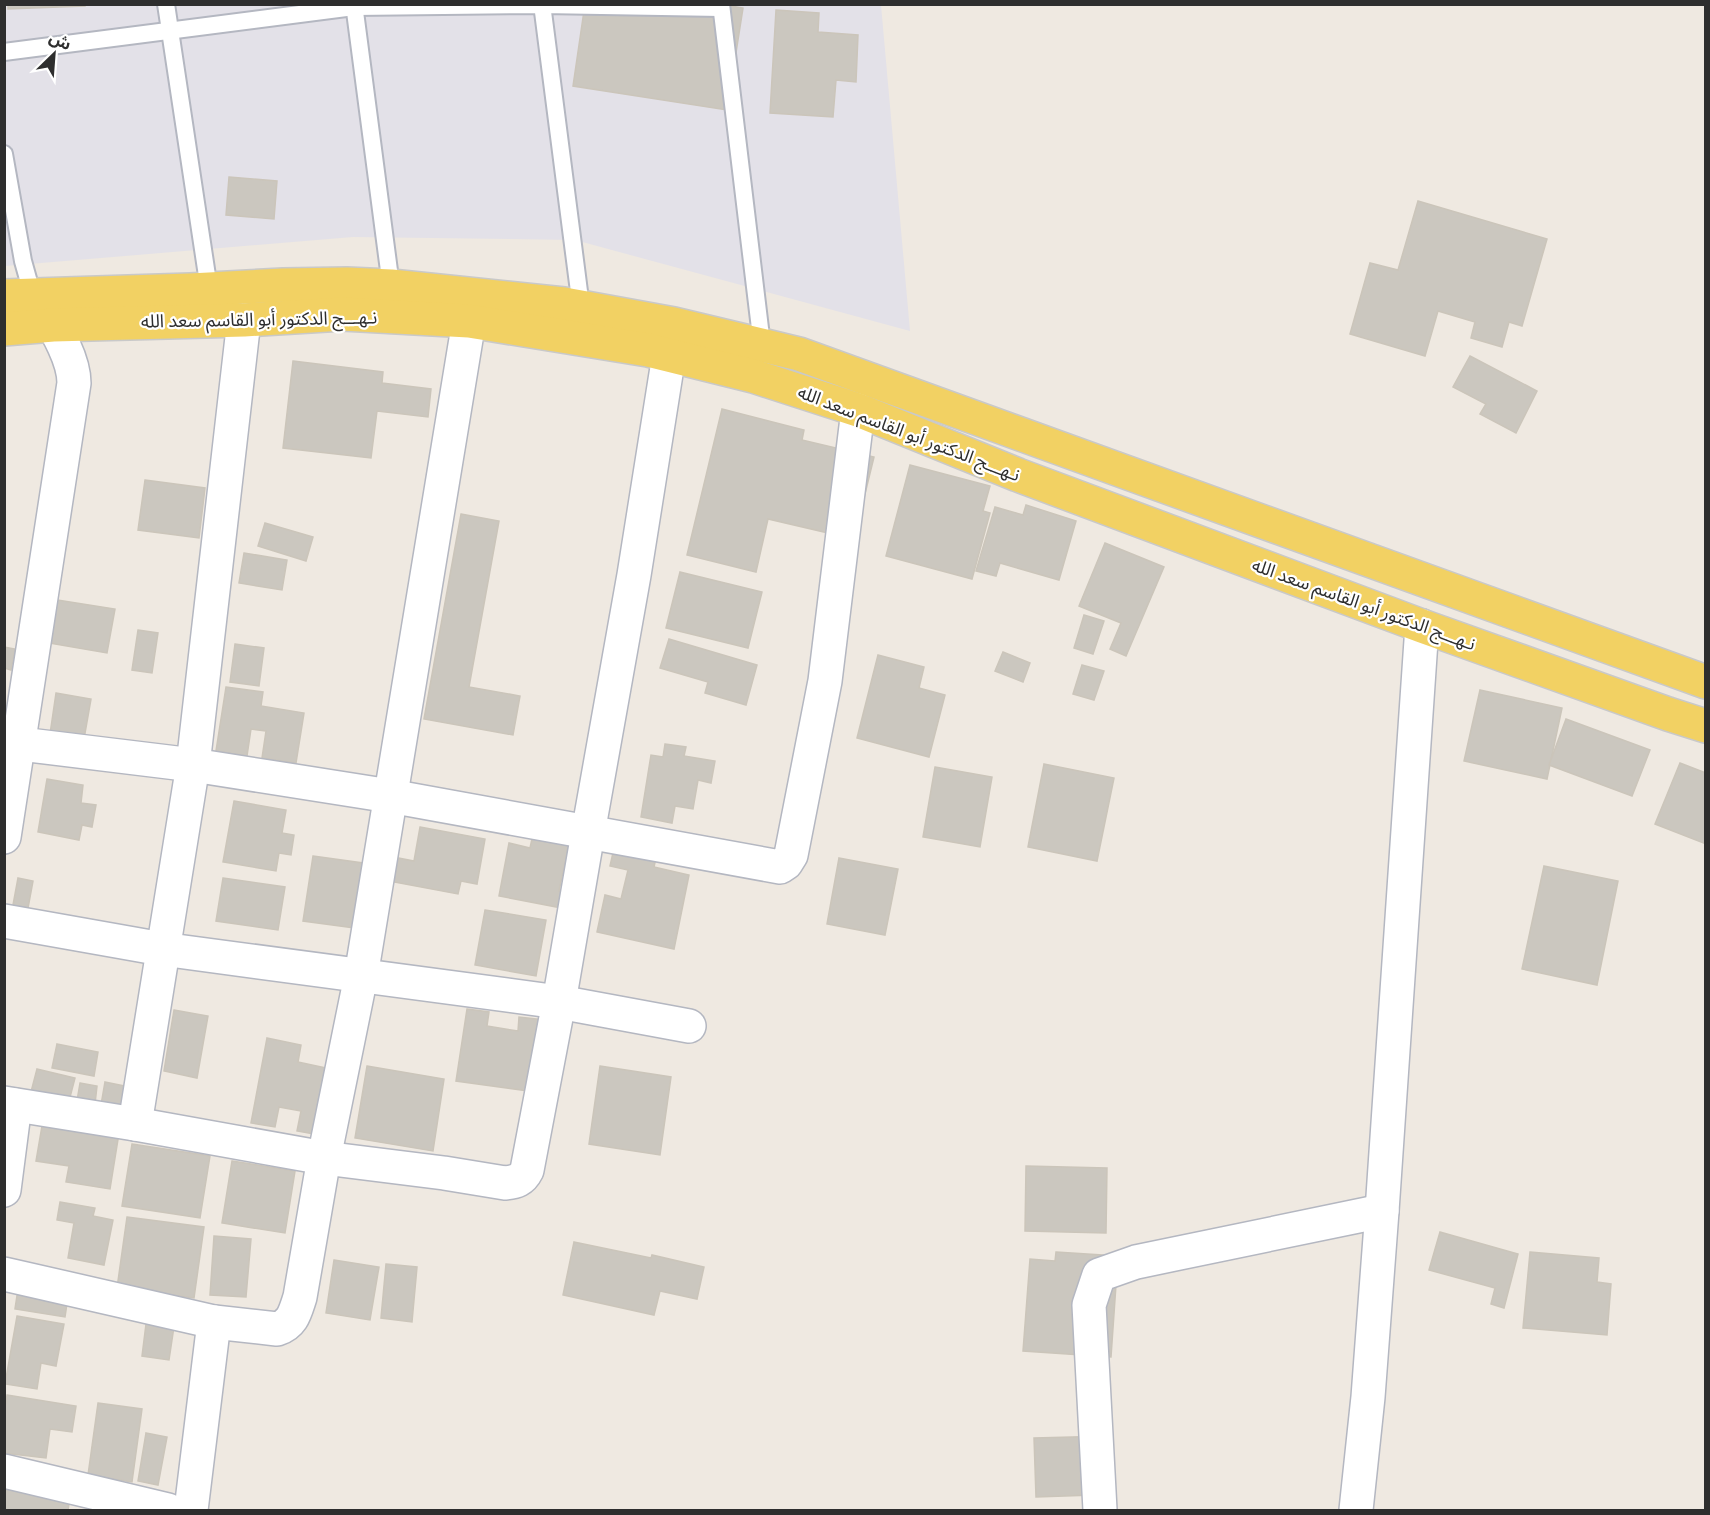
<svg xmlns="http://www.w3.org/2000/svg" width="1710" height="1515" font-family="Roboto,'Noto Sans Arabic',sans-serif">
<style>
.industrial{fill:#e3e1e8}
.building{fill:#cbc7bf;stroke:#cbc5ba;stroke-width:1.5}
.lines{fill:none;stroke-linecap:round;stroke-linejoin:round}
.lane-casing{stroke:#b4b7c1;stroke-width:20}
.street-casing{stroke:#b4b7c1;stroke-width:36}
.primary-casing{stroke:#c9c9c9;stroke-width:36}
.lane{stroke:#fff;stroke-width:16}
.street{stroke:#fff;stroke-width:33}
.primary{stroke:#f2d163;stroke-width:33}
.labels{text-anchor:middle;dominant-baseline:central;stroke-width:4.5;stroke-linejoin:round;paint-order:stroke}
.street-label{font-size:18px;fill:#2e2e2e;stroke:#fff}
</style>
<rect width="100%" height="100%" fill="#efe9e1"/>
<path class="industrial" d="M 5,5 L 881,5 L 910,331 L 575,240 L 353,237 L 5,266 Z"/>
<g class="building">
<path d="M 8,4 L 85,4 L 85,6 L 8,9 Z"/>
<path d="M 585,4 L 720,4 L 743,8 L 727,110 L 573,86 Z"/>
<path d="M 776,10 L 819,13 L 818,32 L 858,35 L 856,82 L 836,80 L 833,117 L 770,113 Z"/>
<path d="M 229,177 L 277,181 L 274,219 L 226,215 Z"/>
<path d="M 1418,201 L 1547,239 L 1522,326 L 1509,322 L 1502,347 L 1471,338 L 1475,322 L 1438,311 L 1425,356 L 1350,334 L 1370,263 L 1398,270 Z"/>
<path d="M 1470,356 L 1537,391 L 1516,433 L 1480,414 L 1486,404 L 1453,387 Z"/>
<path d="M 293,361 L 383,372 L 382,383 L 431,389 L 428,417 L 377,411 L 371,458 L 283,448 Z"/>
<path d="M 722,409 L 804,430 L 802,440 L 874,457 L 854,539 L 768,519 L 756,572 L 687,555 Z"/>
<path d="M 910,465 L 990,486 L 983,511 L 990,513 L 972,579 L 886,556 Z"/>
<path d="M 145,480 L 205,488 L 199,538 L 138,530 Z"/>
<path d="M 1026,505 L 1076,521 L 1059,580 L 1000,563 L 996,576 L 976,571 L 995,507 L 1023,515 Z"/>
<path d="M 461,514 L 499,521 L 469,687 L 520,696 L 513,735 L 424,719 Z"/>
<path d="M 265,523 L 313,537 L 306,561 L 258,546 Z"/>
<path d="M 1105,543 L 1164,567 L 1126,656 L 1110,649 L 1121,623 L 1079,606 Z"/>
<path d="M 244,553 L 287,560 L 282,590 L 239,583 Z"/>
<path d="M 680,572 L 762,592 L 748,648 L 666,628 Z"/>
<path d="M 51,599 L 115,609 L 107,653 L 43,642 Z"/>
<path d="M 1084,615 L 1104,621 L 1093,654 L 1074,648 Z"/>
<path d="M 138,630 L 158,633 L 152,673 L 132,670 Z"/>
<path d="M 669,639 L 757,665 L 746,705 L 705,693 L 708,682 L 660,668 Z"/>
<path d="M 235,644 L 264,648 L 259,686 L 230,682 Z"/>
<path d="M 4,647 L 15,649 L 11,670 L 4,668 Z"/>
<path d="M 1003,652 L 1030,663 L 1023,682 L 995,671 Z"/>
<path d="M 878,655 L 924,667 L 919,688 L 945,695 L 929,757 L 857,738 Z"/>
<path d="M 1082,665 L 1104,671 L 1094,700 L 1073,694 Z"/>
<path d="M 226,687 L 263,692 L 261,706 L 304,713 L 296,763 L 262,758 L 266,731 L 251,729 L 247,756 L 216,751 Z"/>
<path d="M 1480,690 L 1562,708 L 1547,779 L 1464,761 Z"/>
<path d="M 56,693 L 91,699 L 84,739 L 50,734 Z"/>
<path d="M 1566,719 L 1650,750 L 1632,796 L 1549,765 Z"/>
<path d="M 665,744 L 686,747 L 684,756 L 715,761 L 711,783 L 698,780 L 693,809 L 675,806 L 672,823 L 641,817 L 651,755 L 663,757 Z"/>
<path d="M 1680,763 L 1706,773 L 1706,844 L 1655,824 Z"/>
<path d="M 1044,764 L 1114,778 L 1097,861 L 1028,847 Z"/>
<path d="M 935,767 L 992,777 L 980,847 L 923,837 Z"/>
<path d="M 47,779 L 83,785 L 81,803 L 96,805 L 92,827 L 82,825 L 79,840 L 38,832 Z"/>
<path d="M 234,801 L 286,810 L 282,833 L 294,835 L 291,855 L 279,853 L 276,871 L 223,862 Z"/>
<path d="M 420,827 L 485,839 L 477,884 L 461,881 L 458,894 L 394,882 L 398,858 L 414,861 Z"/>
<path d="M 534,830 L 581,839 L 576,864 L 565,862 L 559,891 L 570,893 L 567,909 L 499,896 L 509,843 L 530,848 Z"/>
<path d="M 615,844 L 657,853 L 654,867 L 689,875 L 674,949 L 597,932 L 605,895 L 621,899 L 628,870 L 610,866 Z"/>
<path d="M 313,856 L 363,863 L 354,928 L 303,921 Z"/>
<path d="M 839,858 L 898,869 L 885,935 L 827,924 Z"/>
<path d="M 1544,866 L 1618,881 L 1597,985 L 1522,969 Z"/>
<path d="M 18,878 L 33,881 L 28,908 L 13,905 Z"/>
<path d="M 223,878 L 285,887 L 278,930 L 216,921 Z"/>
<path d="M 485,910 L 546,920 L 536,976 L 475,965 Z"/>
<path d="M 467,1009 L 489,1012 L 487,1026 L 518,1031 L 519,1017 L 545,1020 L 535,1092 L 456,1081 Z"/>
<path d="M 174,1010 L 208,1016 L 197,1078 L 164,1071 Z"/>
<path d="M 267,1038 L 301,1045 L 298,1062 L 331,1069 L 319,1135 L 297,1131 L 301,1111 L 279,1107 L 275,1127 L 251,1123 Z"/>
<path d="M 57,1044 L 98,1052 L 94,1076 L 52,1068 Z"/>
<path d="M 367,1066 L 444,1079 L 433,1151 L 355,1138 Z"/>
<path d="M 600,1066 L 671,1077 L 660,1155 L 589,1144 Z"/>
<path d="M 37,1069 L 75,1078 L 69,1101 L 31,1092 Z"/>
<path d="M 105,1082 L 130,1087 L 126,1110 L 101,1105 Z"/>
<path d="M 80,1083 L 97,1086 L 95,1104 L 77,1101 Z"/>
<path d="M 43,1120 L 119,1133 L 110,1189 L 66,1182 L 69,1166 L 36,1161 Z"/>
<path d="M 132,1144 L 210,1156 L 200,1218 L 122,1206 Z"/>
<path d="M 232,1161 L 295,1171 L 285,1233 L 222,1223 Z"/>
<path d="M 1026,1166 L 1107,1168 L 1106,1233 L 1025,1231 Z"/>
<path d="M 60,1202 L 95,1208 L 93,1216 L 113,1220 L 104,1265 L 68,1258 L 74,1223 L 57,1220 Z"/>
<path d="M 127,1217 L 204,1227 L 194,1298 L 117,1288 Z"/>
<path d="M 1440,1232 L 1518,1254 L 1504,1308 L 1491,1304 L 1495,1288 L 1429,1270 Z"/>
<path d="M 214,1236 L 251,1239 L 246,1297 L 210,1295 Z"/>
<path d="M 574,1242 L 651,1258 L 652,1255 L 704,1267 L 697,1299 L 660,1291 L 654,1315 L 563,1295 Z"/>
<path d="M 1056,1252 L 1118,1256 L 1111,1357 L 1023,1351 L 1030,1259 L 1055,1261 Z"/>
<path d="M 1530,1252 L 1599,1258 L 1597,1282 L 1611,1284 L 1607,1335 L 1523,1328 Z"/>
<path d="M 334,1260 L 379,1267 L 370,1320 L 326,1313 Z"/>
<path d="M 386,1264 L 417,1267 L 412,1322 L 381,1318 Z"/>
<path d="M 18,1289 L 68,1297 L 65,1317 L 15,1309 Z"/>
<path d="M 17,1316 L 64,1324 L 56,1366 L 41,1363 L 37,1389 L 5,1384 Z"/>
<path d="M 147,1316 L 175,1320 L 169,1360 L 142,1356 Z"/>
<path d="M 7,1395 L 76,1406 L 72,1432 L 50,1429 L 46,1458 L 4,1453 L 4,1414 Z"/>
<path d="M 98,1403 L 142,1409 L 132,1482 L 88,1475 Z"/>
<path d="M 146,1433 L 167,1437 L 158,1485 L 138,1481 Z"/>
<path d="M 1110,1436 L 1094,1495 L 1036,1497 L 1034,1438 Z"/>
<path d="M 4,1484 L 71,1493 L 68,1510 L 4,1510 Z"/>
</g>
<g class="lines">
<defs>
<g id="lane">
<path d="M 166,4 L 209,289"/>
<path d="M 354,4 L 391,286"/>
<path d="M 542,4 L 581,307"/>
<path d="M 721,4 L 762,345"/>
<path d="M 4,52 L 354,7 L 542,5 L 721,8"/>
<path d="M 4,154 L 23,261 L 30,286 L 35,294"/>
</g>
<g id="street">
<path d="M 4,742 L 193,765 L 390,796 L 780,867 L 786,863 L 791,855 L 825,681 L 858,410"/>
<path d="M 4,837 L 74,383 C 74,357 53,325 40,303"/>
<path d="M 4,921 L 162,949 L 559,1002 L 689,1026"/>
<path d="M 4,1103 L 135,1124 L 324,1158 L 444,1173 L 505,1183 C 516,1182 522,1180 527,1170 L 559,1002 L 588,833 L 634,575 L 669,355"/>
<path d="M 135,1124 L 193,765 L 244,320"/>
<path d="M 4,1190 L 15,1105"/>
<path d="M 4,1274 L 214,1322 L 277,1329 C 293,1324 295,1312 300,1297 L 324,1158 L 361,976 L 469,321"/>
<path d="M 4,1471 L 168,1510"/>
<path d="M 191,1510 L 214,1322"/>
<path d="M 1100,1510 L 1089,1305 L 1099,1275 L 1136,1262 L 1382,1211"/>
<path d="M 1356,1510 L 1368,1397 L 1382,1211 L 1422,626"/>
</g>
<g id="primary">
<path d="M 4,296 L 190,290 L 283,285 L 347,284 L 391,286 L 564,304 L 674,324 L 799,354 L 1706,682"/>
<path d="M 4,329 L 53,325 L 244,320 L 343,314 L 469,321 L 648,350 L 753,376 L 858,410 L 1018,475 L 1422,626 L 1668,714 L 1706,726"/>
</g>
</defs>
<use href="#lane" class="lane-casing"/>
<use href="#street" class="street-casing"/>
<use href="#primary" class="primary-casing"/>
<use href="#lane" class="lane"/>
<use href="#street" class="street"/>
<use href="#primary" class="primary"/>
</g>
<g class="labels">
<g class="street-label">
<text transform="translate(259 319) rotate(-1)">نـهـــج الدكتور أبو القاسم سعد الله</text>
<text transform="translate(909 433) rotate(21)">نـهـــج الدكتور أبو القاسم سعد الله</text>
<text transform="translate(1364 604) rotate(20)">نـهـــج الدكتور أبو القاسم سعد الله</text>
</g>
</g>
<rect width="1710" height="1515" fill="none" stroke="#2e2e2e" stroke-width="12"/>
<g transform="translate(54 54) rotate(25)" stroke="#ffffff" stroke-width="4.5" paint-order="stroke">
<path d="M0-4.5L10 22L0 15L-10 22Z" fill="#2e2e2e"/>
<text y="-9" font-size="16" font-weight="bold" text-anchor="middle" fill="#2e2e2e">ش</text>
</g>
</svg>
